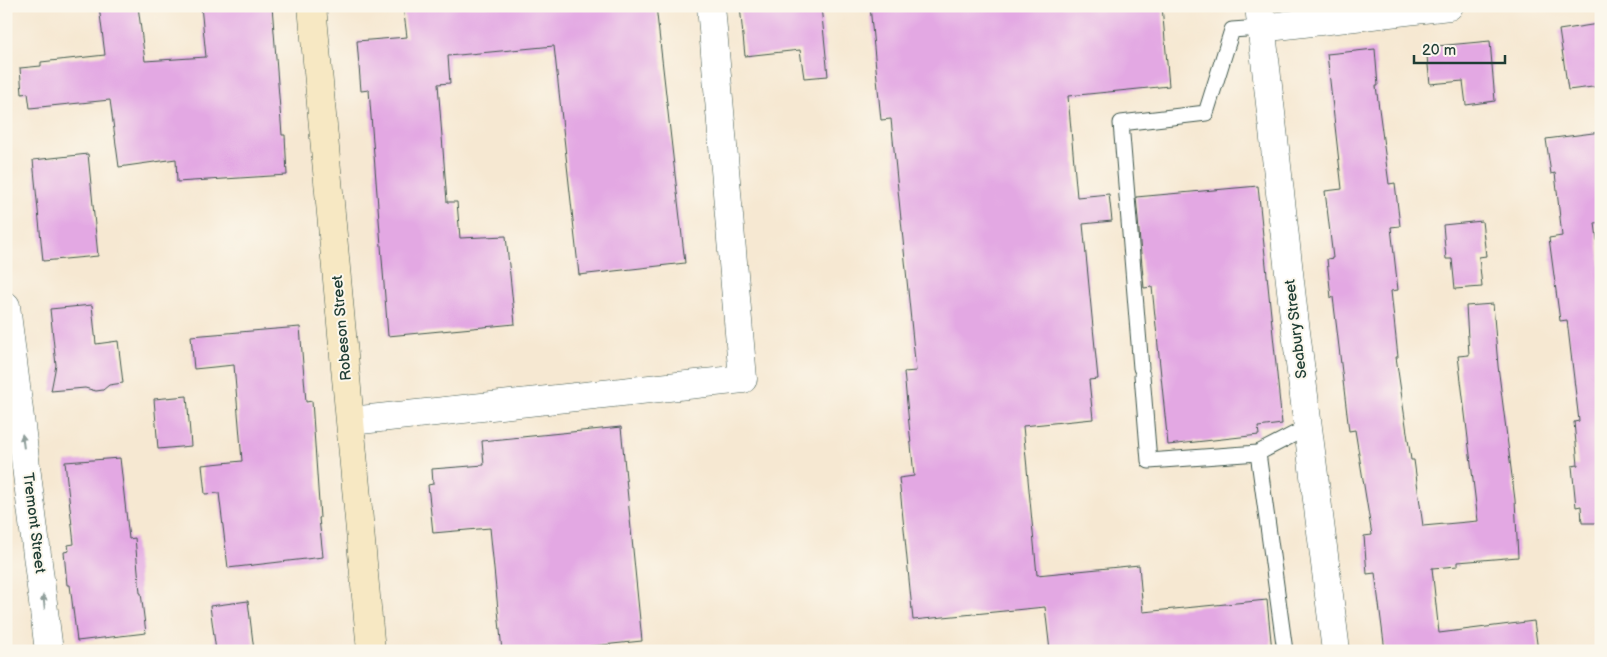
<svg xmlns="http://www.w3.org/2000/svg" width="1607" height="657" font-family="'Balsamiq Sans',sans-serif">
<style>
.building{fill:#e3a8e3}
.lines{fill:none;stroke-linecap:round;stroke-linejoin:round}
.lane-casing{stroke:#3f574c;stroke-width:17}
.street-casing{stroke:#3f574c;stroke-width:29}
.secondary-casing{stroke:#3f574c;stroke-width:29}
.lane{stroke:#fff;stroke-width:15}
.street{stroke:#fff;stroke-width:28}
.secondary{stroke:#f7e8c3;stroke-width:28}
.oneway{fill:#8f9e9a}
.labels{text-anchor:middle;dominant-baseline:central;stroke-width:4;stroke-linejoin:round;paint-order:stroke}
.street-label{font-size:15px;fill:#1f3d34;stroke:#fbf7ec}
</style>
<rect width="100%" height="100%" fill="#fbf7ec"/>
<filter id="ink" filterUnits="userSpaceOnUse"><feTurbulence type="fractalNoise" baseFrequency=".02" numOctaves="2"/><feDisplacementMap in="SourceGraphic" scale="10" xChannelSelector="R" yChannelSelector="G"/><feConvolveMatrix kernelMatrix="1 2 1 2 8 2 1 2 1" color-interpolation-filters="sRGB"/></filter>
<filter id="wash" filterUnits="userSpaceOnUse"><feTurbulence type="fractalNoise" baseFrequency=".0096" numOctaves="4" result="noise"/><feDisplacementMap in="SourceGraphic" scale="20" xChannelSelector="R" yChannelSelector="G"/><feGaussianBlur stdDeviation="1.12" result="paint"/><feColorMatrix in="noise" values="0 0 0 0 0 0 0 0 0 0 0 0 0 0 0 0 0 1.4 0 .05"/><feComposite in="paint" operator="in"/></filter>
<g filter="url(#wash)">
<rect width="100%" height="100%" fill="#f6e8d2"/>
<g id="blocks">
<g class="building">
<path d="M 99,6 L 138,6 L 145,61 L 206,57 L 201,6 L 272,6 L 282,135 L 285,135 L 287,175 L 177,182 L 176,159 L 119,167 L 110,100 L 30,108 L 28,93 L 22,94 L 20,68 L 41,66 L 41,62 L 105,55 Z"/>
<path d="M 403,6 L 656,6 L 685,263 L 579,275 L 554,46 L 448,56 L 450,83 L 438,84 L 447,202 L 457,202 L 460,238 L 506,236 L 515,324 L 388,336 L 369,90 L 361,91 L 357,41 L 407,37 Z"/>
<path d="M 740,6 L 821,6 L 828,76 L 804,78 L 800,50 L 745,56 Z"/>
<path d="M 870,6 L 1162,6 L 1169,86 L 1068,96 L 1077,197 L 1109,194 L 1112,221 L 1083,224 L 1098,379 L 1089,380 L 1093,419 L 1023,426 L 1037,575 L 1139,565 L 1143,612 L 1267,600 L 1272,651 L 1050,651 L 1045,607 L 913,620 L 899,478 L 914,476 L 904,372 L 916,371 L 891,119 L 881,120 Z"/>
<path d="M 1598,24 L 1601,41 L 1601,86 L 1568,90 L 1559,30 Z"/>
<path d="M 1490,41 L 1495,101 L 1466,105 L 1463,81 L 1430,84 L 1426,47 Z"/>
<path d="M 1375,49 L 1378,86 L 1376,86 L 1389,184 L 1395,183 L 1400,226 L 1391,227 L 1398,290 L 1391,291 L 1398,357 L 1396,357 L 1411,460 L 1414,460 L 1423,526 L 1478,521 L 1458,356 L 1469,355 L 1466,306 L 1493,304 L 1498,366 L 1515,500 L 1518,557 L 1458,562 L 1458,566 L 1432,568 L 1439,633 L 1534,621 L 1538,651 L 1385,651 L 1375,573 L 1367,574 L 1364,536 L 1372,535 L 1355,430 L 1349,431 L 1333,297 L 1331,298 L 1327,259 L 1333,258 L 1325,191 L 1342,189 L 1327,54 Z"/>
<path d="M 1601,132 L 1601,222 L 1595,223 L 1601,271 L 1601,523 L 1582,523 L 1581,506 L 1576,507 L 1572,466 L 1578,465 L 1574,422 L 1579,421 L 1567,320 L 1560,321 L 1549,238 L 1562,236 L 1555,173 L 1551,174 L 1546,139 Z"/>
<path d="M 88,154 L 98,256 L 43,261 L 33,160 Z"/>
<path d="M 1258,186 L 1282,424 L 1258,427 L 1259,435 L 1168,445 L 1152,287 L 1144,288 L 1136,197 Z"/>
<path d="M 1482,221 L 1486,256 L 1479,257 L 1482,287 L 1455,289 L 1452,259 L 1446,259 L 1443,225 Z"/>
<path d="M 92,305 L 96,344 L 118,341 L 123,383 L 109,385 L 103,390 L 96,391 L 85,388 L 51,391 L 56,365 L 50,309 Z"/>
<path d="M 300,327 L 306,402 L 312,401 L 320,518 L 319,518 L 323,557 L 228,568 L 219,493 L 205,494 L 202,465 L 242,461 L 234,365 L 194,369 L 191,336 Z"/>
<path d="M 187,396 L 191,446 L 158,449 L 154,399 Z"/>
<path d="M 621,427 L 642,641 L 542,651 L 502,651 L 490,528 L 433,533 L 428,485 L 433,484 L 432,469 L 484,465 L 482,441 Z"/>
<path d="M 120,458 L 129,539 L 135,538 L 140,593 L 141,593 L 146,633 L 77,641 L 70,585 L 67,585 L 64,552 L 69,551 L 68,545 L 74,544 L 65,462 Z"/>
<path d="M 248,601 L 254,651 L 216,651 L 210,606 Z"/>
</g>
</g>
</g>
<g filter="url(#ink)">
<use href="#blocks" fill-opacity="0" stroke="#3f574c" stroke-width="1"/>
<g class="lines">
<defs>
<g id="lane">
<path d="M 1141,368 L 1121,123 L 1206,113 L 1232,30 L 1260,28"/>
<path d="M 1142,375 L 1149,461 L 1258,453"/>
<path d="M 1285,651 L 1258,453 L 1308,427"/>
</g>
<g id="street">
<path d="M 1259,6 L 1293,308 L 1336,651"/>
<path d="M 1260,28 L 1449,6"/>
<path d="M 6,306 L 49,651"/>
<path d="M 351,421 L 743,379 L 711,6"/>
</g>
<path id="secondary" d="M 312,6 L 371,651"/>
</defs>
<use href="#lane" class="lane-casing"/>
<use href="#street" class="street-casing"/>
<use href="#secondary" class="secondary-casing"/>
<use href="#lane" class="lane"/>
<use href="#street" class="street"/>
<use href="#secondary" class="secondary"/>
</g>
<defs><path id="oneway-solid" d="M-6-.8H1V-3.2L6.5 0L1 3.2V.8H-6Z" transform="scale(1.25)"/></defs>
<g class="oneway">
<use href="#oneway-solid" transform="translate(23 441) rotate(-97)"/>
<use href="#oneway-solid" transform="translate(44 602) rotate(-97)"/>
</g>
</g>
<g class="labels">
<g class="street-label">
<text transform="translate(342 328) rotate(-95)">Robeson Street</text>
<text transform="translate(1296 329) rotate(-97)">Seabury Street</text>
<text transform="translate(34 523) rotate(83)">Tremont Street</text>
</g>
</g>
<rect width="1607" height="657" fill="none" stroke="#fbf7ec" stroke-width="25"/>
<path d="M1414 55v8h91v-8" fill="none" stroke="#1f3d34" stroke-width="2.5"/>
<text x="1422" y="55" font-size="15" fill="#1f3d34" stroke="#fbf7ec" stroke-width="4" paint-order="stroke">20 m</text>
</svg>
